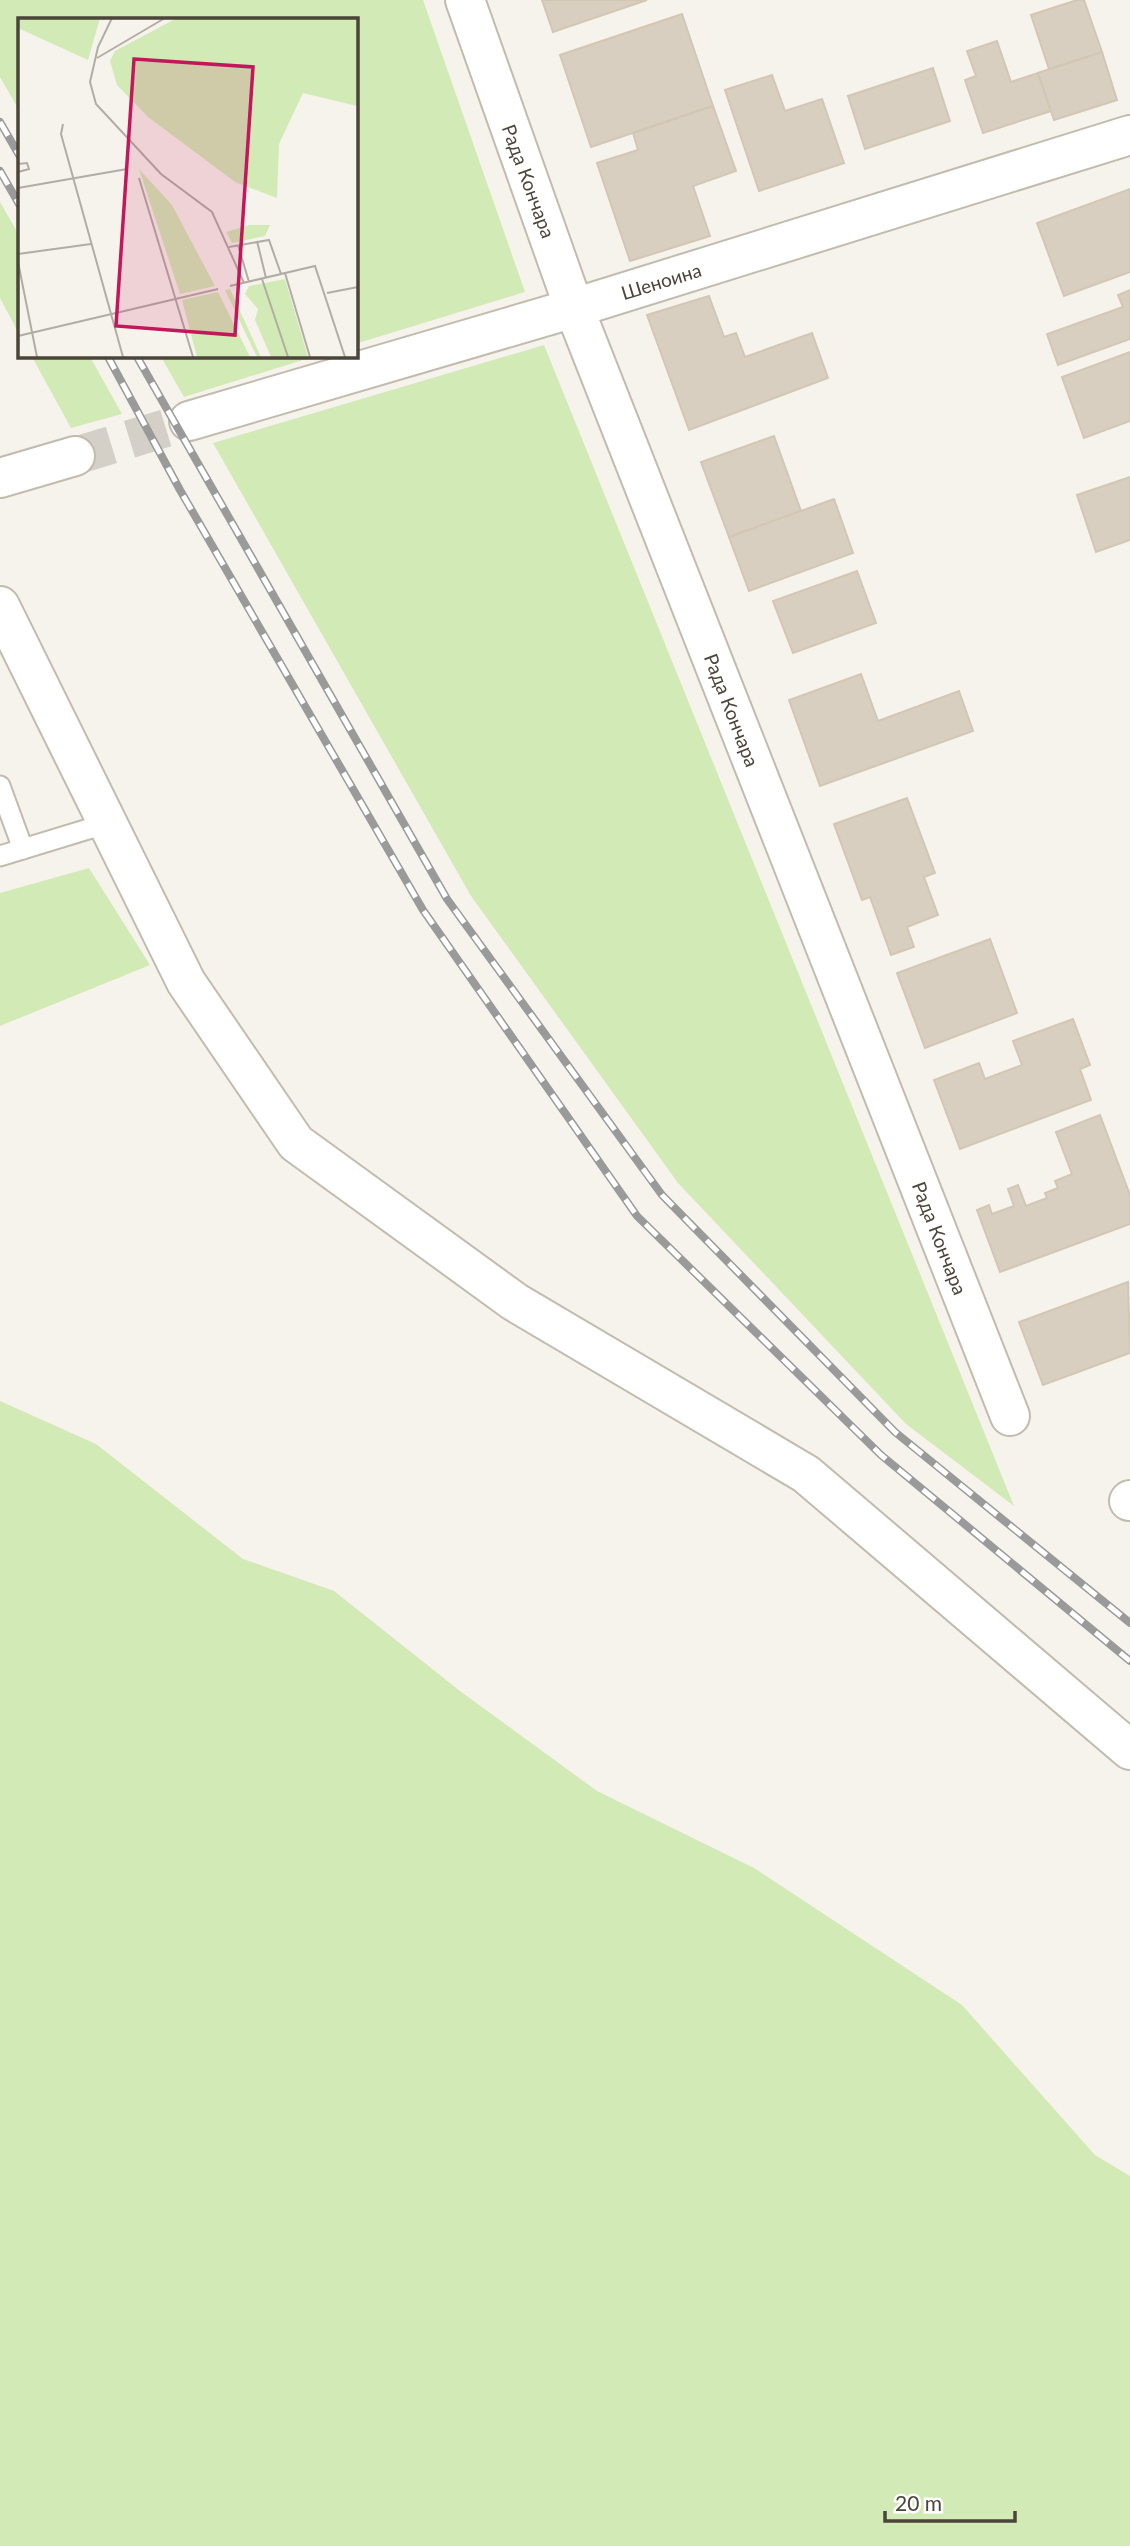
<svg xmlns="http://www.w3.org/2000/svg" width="1130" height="2546" font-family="Lato,sans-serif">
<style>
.green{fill:#d2eab5}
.building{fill:#d8cfc1;stroke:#d3c7b4;stroke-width:2}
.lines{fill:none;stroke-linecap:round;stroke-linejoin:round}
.minor-tunnel{stroke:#d4d0c8;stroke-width:38;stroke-dasharray:38 19;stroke-linecap:butt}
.service-casing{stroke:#c2bbae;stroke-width:23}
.minor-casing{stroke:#c2bbae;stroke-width:42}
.service{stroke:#fff;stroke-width:19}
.minor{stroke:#fff;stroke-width:38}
.rail-casing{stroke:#9a9a9a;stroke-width:8}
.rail{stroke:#fff;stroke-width:5;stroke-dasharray:16;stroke-linecap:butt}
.labels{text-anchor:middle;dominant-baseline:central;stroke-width:5;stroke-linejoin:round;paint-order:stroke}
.street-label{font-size:19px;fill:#4b4439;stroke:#fff}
.inset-road{fill:none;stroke:#b2ada4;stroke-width:2}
.view{fill:#c2185b;fill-opacity:0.15;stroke:#c2185b;stroke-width:3.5}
.inset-edge{fill:none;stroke:#4b4439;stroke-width:3.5}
</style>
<rect width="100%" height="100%" fill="#f6f3ec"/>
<g class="green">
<path d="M 0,0 L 423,0 L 525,292 L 355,344 L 355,19 L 19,19 L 19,110 L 0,77 Z"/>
<path d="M 0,202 L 19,235 L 19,334 L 0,298 Z"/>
<path d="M 544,345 L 1014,1506 L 906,1424 L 678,1183 L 471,896 L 213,443 Z"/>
<path d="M 31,355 L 89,355 L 122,414 L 71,428 Z"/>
<path d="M 160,355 L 319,355 L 184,397 Z"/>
<path d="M 89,868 L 150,965 L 0,1026 L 0,893 Z"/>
<path d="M 0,1401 L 96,1444 L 243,1559 L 334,1591 L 460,1691 L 597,1791 L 754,1868 L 962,2005 L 1095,2155 L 1130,2176 L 1130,2546 L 0,2546 Z"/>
</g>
<g class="building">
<path d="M 542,0 L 647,0 L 553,32 Z"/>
<path d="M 1077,0 L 1084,0 L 1102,52 L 1049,69 L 1031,15 Z"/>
<path d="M 682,14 L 713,106 L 591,147 L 560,55 Z"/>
<path d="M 997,41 L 1011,82 L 1038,73 L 1051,111 L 983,133 L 965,80 L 976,76 L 967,51 Z"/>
<path d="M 1102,52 L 1117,100 L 1054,120 L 1038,73 Z"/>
<path d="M 933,68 L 950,121 L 865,149 L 848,96 Z"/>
<path d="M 772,75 L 785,111 L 822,99 L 844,163 L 759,191 L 725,90 Z"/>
<path d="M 713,106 L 736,171 L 693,186 L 710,236 L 630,261 L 597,163 L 638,150 L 633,133 Z"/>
<path d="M 1130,189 L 1130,272 L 1064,296 L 1037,223 Z"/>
<path d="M 1130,290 L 1130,339 L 1058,365 L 1047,334 L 1123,307 L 1118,295 Z"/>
<path d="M 709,296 L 724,337 L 736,333 L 745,357 L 812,333 L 828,378 L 689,430 L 647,315 Z"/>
<path d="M 1130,352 L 1130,421 L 1084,438 L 1062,377 Z"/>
<path d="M 774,436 L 801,511 L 729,537 L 701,462 Z"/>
<path d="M 1130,477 L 1130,540 L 1096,552 L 1077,495 Z"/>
<path d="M 834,499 L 853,553 L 749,591 L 729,537 Z"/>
<path d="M 857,571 L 876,623 L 793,653 L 773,601 Z"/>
<path d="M 861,674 L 878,721 L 959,691 L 973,731 L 820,786 L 789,700 Z"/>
<path d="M 907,798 L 935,873 L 924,877 L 938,915 L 907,927 L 914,947 L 891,955 L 870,897 L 862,900 L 834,824 Z"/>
<path d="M 990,939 L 1017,1013 L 925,1048 L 897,973 Z"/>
<path d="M 1073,1019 L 1090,1065 L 1080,1069 L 1091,1100 L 960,1149 L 934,1080 L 979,1063 L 985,1079 L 1022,1065 L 1013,1041 Z"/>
<path d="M 1100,1115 L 1130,1195 L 1130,1224 L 1000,1272 L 977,1210 L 989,1205 L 992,1214 L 1014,1206 L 1008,1189 L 1018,1185 L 1026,1206 L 1047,1198 L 1045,1193 L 1058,1188 L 1055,1181 L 1072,1174 L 1056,1132 Z"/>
<path d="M 1128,1282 L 1130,1353 L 1043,1385 L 1019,1322 Z"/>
</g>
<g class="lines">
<path class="minor-tunnel" d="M 75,456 L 189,421"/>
<defs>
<g id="service">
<path d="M 0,786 L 23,849"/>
<path d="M 0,856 L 108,823"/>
</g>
<g id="minor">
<path d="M 465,0 L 574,308 L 1010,1416"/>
<path d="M 189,421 L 574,308 L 1130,135"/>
<path d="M 0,478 L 75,456"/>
<path d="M 0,606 L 186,982 L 296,1143 L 515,1302 L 806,1474 L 1130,1750"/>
<path d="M 1129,1501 L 1130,1500"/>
</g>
</defs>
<use href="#service" class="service-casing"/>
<use href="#minor" class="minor-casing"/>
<use href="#service" class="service"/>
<use href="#minor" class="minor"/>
<defs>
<g id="rail">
<path d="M 0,122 L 19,155"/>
<path d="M 0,171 L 19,204"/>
<path d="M 107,355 L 180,490 L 423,910 L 637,1216 L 881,1455 L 1130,1661"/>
<path d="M 136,355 L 447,899 L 662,1195 L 895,1432 L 1130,1623"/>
</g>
</defs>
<use href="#rail" class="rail-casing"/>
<use href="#rail" class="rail"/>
</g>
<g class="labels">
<g class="street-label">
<text transform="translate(529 181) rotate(70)">Рада Кончара</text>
<text transform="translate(661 281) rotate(-17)">Шеноина</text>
<text transform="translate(732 710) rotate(69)">Рада Кончара</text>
<text transform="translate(940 1238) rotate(69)">Рада Кончара</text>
</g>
</g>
<g transform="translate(18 18)">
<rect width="340" height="340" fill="#f6f3ec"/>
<path d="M 0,0 L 82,0 L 70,42 L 0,10 ZM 159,0 L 339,0 L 339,88 L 285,75 L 261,126 L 259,180 L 217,164 L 130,99 L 99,67 L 92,43 L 97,33 ZM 121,151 L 154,187 L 197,268 L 162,276 ZM 231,207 L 252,207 L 247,218 L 214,225 L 208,214 ZM 267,261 L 290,339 L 253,339 L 237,302 L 240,291 L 227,276 L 231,268 ZM 212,271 L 243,339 L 239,339 L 207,272 ZM 200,274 L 232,339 L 179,339 L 164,282 Z" fill="#d2eab5"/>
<path class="inset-road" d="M 94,0 L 80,29 L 72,64 L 78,86 L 143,156 L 194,194 L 226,265M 79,40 L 147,0M 45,106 L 43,116 L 105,339M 0,146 L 9,145 L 11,151 L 0,154M 121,160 L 175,339M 0,170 L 109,151M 239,223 L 248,260M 220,227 L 231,264M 211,229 L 251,222 L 263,256M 0,236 L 73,226M 0,244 L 19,339M 267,255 L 292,339M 244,261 L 270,339M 212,268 L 297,248 L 327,339M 309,275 L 340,269M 0,318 L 200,271"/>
<path class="view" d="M 116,41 L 235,49 L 217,317 L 98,308 Z"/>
<rect width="340" height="340" class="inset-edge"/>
</g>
<path d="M885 2511v10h130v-10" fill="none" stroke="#4b4439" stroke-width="3.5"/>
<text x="895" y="2511" font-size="21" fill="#4b4439" stroke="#ffffff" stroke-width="5" paint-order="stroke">20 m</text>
</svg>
